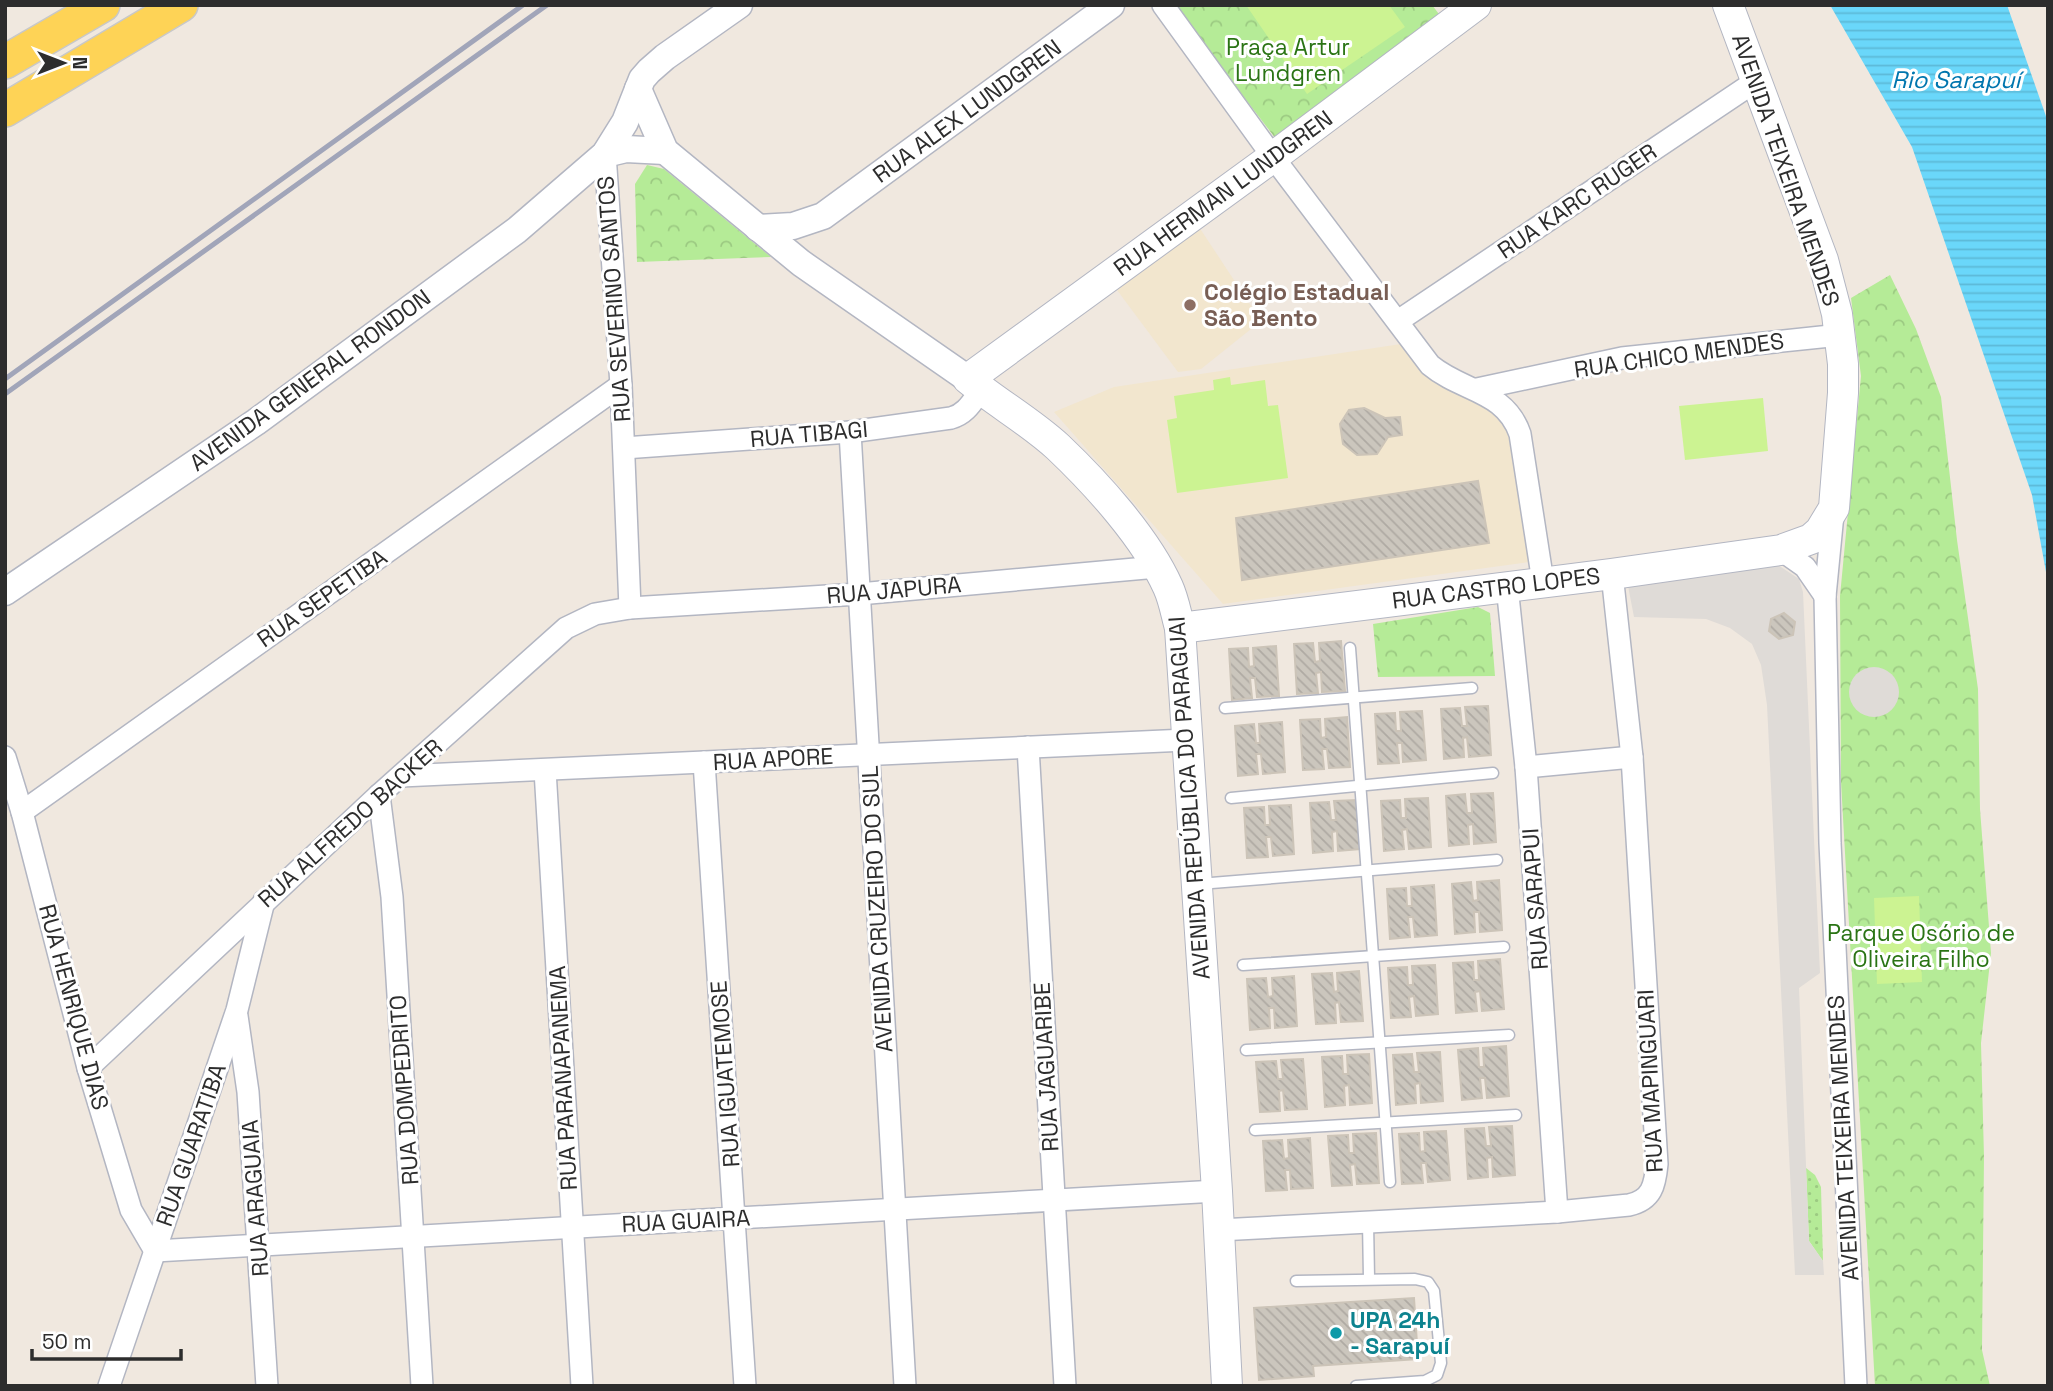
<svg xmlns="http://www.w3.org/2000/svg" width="2053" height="1391" font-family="'Space Grotesk',sans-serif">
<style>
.education{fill:#f2e6ce}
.grass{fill:url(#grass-dots)}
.forest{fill:url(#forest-crowns)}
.pitch{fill:#ccf392}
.plaza{fill:#dfdbd7}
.water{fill:url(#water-rules)}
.building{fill:url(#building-back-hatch);stroke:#ccc4b8;stroke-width:2}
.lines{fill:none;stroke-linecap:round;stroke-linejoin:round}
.service-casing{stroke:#b3b6c2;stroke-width:13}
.minor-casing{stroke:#b3b6c2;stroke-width:24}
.tertiary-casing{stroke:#b3b6c2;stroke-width:29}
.secondary-casing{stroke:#b3b6c2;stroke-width:32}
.primary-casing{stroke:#c8c8c8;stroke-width:36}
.service{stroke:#fff;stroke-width:10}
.minor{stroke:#fff;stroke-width:21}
.tertiary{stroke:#fff;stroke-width:26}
.secondary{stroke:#fff;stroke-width:30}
.primary{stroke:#fed356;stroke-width:33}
.rail{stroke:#a1a5b9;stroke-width:5}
.education-dot{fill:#8d6e63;stroke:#fff;stroke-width:2.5}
.culture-dot{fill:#0f9aa8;stroke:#fff;stroke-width:2.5}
.labels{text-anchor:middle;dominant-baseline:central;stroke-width:6;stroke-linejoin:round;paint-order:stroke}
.park-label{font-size:23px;fill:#2a7414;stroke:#fff}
.street-label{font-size:23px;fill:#2d2d2d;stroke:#fff}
.education-label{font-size:23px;font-weight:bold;fill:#785e54;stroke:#fff;text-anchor:start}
.culture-label{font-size:23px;font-weight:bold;fill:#0d838f;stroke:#fff;text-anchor:start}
.water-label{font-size:24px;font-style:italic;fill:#0176ae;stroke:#fff}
</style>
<defs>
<pattern id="grass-dots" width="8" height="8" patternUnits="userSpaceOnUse" patternTransform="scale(1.75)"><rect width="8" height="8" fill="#b5eb97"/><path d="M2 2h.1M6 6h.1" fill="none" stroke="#9cca82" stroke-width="1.8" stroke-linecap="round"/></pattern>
<pattern id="forest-crowns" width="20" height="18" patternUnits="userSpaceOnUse" patternTransform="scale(1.75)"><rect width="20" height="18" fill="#b5eb97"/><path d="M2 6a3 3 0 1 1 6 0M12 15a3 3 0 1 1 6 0" fill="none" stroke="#9cca82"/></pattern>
<pattern id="water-rules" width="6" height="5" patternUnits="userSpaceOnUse" patternTransform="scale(1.75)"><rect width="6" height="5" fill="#6ad7fa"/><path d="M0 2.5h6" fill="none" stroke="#5cb9d7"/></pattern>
<pattern id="building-back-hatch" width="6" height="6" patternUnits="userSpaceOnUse" patternTransform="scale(1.75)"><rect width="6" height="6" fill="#cbc6bd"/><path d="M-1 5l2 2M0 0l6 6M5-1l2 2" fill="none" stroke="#afaaa3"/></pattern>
</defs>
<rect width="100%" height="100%" fill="#f0e8df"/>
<g class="education">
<path d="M 1199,227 L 1261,321 L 1201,369 L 1178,372 L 1117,290 Z"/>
<path d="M 1401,344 L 1464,397 L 1508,420 L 1529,562 L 1223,604 L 1054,412 L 1114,387 Z"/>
</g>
<path class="grass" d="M 1806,1168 L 1815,1175 L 1821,1187 L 1823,1261 L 1809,1241 Z"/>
<g class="forest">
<path d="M 1173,5 L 1432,5 L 1442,18 L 1276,139 Z"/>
<path d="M 647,165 L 664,169 L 771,257 L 637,262 L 635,184 Z"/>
<path d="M 1890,275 L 1916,329 L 1941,397 L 1957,540 L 1978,689 L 1980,809 L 1991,953 L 1981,1043 L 1984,1157 L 1982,1350 L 1990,1386 L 1875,1386 L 1841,782 L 1840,596 L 1861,376 L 1851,298 Z"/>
<path d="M 1478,607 L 1490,613 L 1495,676 L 1378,677 L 1373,624 Z"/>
</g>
<g class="pitch">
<path d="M 1246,5 L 1389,5 L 1405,27 L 1307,94 Z"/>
<path d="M 1230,377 L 1231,385 L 1265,380 L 1268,406 L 1278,405 L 1288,478 L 1177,493 L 1167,420 L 1177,418 L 1174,396 L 1214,390 L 1213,380 Z"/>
<path d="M 1763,398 L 1768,451 L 1685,460 L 1679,406 Z"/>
<path d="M 1919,896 L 1922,982 L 1877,984 L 1874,898 Z"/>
</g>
<g class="plaza">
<path d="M 1778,565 L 1799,579 L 1803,592 L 1820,973 L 1799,988 L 1809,1241 L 1823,1261 L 1824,1275 L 1795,1275 L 1767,705 L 1761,665 L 1752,644 L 1730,628 L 1706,619 L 1634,617 L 1628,586 Z"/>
<circle cx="1874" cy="692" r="25"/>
</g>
<path class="water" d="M 1830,5 L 2007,5 L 2048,122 L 2048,583 L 2032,495 L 1912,147 Z"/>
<g class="building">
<path d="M 1364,408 L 1385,418 L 1400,417 L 1402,435 L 1388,437 L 1377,454 L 1357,455 L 1343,444 L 1340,424 L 1349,410 Z"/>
<path d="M 1478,481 L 1489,543 L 1242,580 L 1236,518 Z"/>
<path d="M 1784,613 L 1795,622 L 1793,635 L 1779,639 L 1769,631 L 1771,619 Z"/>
<path d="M 1341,641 L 1345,691 L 1322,692 L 1321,672 L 1316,673 L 1318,693 L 1297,694 L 1294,644 L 1313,643 L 1315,662 L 1320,661 L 1319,643 Z"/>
<path d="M 1276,646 L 1279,696 L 1257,697 L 1255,678 L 1250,678 L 1252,698 L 1232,700 L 1229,649 L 1248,648 L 1249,667 L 1254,666 L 1253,648 Z"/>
<path d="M 1488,706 L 1491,755 L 1469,757 L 1467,737 L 1463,738 L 1464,757 L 1444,759 L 1441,709 L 1460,708 L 1462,726 L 1467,726 L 1465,707 Z"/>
<path d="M 1422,711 L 1426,760 L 1403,762 L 1402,743 L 1397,743 L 1399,763 L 1378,764 L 1375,714 L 1395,713 L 1396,731 L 1401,731 L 1400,712 Z"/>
<path d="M 1347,717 L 1350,767 L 1329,768 L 1327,749 L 1322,749 L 1324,769 L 1303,770 L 1300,720 L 1320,719 L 1321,738 L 1326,737 L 1325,719 Z"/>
<path d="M 1282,722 L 1285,772 L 1263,774 L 1261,754 L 1256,754 L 1258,774 L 1238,776 L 1235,726 L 1254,724 L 1256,743 L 1260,743 L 1259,724 Z"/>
<path d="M 1493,793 L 1496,842 L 1474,844 L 1473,824 L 1468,825 L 1469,844 L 1449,846 L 1446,796 L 1465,794 L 1467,813 L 1472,813 L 1471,794 Z"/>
<path d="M 1428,798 L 1431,847 L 1409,849 L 1407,829 L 1402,830 L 1404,849 L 1384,851 L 1381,801 L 1400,800 L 1401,818 L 1406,818 L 1405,799 Z"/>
<path d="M 1357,800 L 1360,849 L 1338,851 L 1337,831 L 1332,832 L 1333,851 L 1313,853 L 1310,803 L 1329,802 L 1331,820 L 1336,820 L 1334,801 Z"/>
<path d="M 1291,805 L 1294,854 L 1273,856 L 1271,837 L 1266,837 L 1268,857 L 1247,858 L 1244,808 L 1264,807 L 1265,825 L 1270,825 L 1269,806 Z"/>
<path d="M 1499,880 L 1502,930 L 1480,932 L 1479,912 L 1474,912 L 1475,932 L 1455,934 L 1452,884 L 1471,882 L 1473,901 L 1478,900 L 1477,882 Z"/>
<path d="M 1434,885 L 1437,935 L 1415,937 L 1413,917 L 1408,917 L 1410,937 L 1390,939 L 1387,889 L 1406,888 L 1407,906 L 1412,906 L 1411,887 Z"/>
<path d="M 1500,959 L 1504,1009 L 1482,1011 L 1480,991 L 1475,992 L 1477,1011 L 1456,1013 L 1453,963 L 1473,962 L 1474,980 L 1479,980 L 1478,961 Z"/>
<path d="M 1435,965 L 1438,1014 L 1416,1016 L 1414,996 L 1409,997 L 1411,1017 L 1391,1018 L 1388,968 L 1407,967 L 1408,985 L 1413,985 L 1412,966 Z"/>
<path d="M 1359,971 L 1363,1021 L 1341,1022 L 1339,1002 L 1335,1003 L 1336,1023 L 1316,1024 L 1312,974 L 1332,973 L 1334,992 L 1338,991 L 1337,973 Z"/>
<path d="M 1294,976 L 1297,1026 L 1275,1028 L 1274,1008 L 1269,1008 L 1270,1028 L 1250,1030 L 1247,979 L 1266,978 L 1268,997 L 1273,996 L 1272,978 Z"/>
<path d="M 1506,1046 L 1509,1096 L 1487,1098 L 1485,1078 L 1480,1078 L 1482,1098 L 1462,1100 L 1458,1050 L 1478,1048 L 1479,1067 L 1484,1067 L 1483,1048 Z"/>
<path d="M 1440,1052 L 1443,1101 L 1421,1103 L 1420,1083 L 1415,1084 L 1416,1103 L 1396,1105 L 1393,1055 L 1412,1054 L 1414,1072 L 1419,1072 L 1417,1053 Z"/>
<path d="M 1369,1054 L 1372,1103 L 1350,1105 L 1349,1085 L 1344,1086 L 1345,1105 L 1325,1107 L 1322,1057 L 1342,1056 L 1343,1074 L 1348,1074 L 1347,1055 Z"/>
<path d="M 1303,1059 L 1307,1109 L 1285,1110 L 1283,1090 L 1279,1091 L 1280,1111 L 1260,1112 L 1256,1062 L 1276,1061 L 1278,1079 L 1283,1079 L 1281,1060 Z"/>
<path d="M 1512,1126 L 1515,1175 L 1493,1177 L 1492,1157 L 1487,1158 L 1488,1177 L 1468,1179 L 1465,1129 L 1484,1128 L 1486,1146 L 1491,1146 L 1489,1127 Z"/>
<path d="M 1446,1131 L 1450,1180 L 1428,1182 L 1426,1163 L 1421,1163 L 1423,1183 L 1402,1184 L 1399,1134 L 1419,1133 L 1420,1152 L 1425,1151 L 1424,1132 Z"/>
<path d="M 1376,1133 L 1379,1183 L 1357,1184 L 1355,1164 L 1350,1165 L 1352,1185 L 1332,1186 L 1328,1136 L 1348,1135 L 1349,1153 L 1354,1153 L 1353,1134 Z"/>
<path d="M 1310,1138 L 1313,1188 L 1291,1189 L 1290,1170 L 1285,1170 L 1287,1190 L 1266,1191 L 1263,1141 L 1282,1140 L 1284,1159 L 1289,1158 L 1288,1140 Z"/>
<path d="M 1414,1298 L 1418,1359 L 1313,1366 L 1314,1376 L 1259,1380 L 1254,1308 Z"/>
</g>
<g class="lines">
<defs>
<g id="service">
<path d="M 1350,648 L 1390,1182"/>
<path d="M 1225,708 L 1472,688"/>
<path d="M 1231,798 L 1493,773"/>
<path d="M 1199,884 L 1497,860"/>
<path d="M 1243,965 L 1504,947"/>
<path d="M 1246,1050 L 1509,1035"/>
<path d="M 1255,1130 L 1516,1115"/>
<path d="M 1368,1222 L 1369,1278"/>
<path d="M 1296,1281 L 1415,1279 L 1428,1282 L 1434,1291 L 1441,1363 L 1437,1375 L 1425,1381 L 1356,1386"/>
</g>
<g id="minor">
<path d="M 1163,5 L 1273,157 L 1430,365 C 1462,392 1505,390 1520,434 L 1543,582"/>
<path d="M 605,154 L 621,385 L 630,608"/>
<path d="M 1398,321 L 1756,81"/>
<path d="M 1477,389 L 1622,358 L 1840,335"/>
<path d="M 850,432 L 905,1386"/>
<path d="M 624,448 L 850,432 L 951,418 C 966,414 972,402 981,390"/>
<path d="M 1833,514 L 1825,596 L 1830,843 L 1856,1386"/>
<path d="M 1781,550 L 1805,567 L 1825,596"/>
<path d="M 1507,586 L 1526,767 L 1557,1212"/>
<path d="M 1028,747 L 1065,1386"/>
<path d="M 5,757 L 22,812 L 88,1068 L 131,1210 L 155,1251 L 1217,1191"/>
<path d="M 704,762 L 745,1386"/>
<path d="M 1526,767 L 1632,757"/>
<path d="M 545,770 L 582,1386"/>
<path d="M 401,776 L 1186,740"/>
<path d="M 379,795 L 392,897 L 422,1386"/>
<path d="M 22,812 L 621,385"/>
<path d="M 237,1016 L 248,1092 L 267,1386"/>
<path d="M 88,1068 L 379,795 L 566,628 L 595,614 L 630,608 L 859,594 L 1157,567"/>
<path d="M 1219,1230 L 1557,1212 L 1629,1205 C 1652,1200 1655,1185 1657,1164 L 1632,757 L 1612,574"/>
<path d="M 109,1386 L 237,1010 L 264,901"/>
</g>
<g id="tertiary">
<path d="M 638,89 L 665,151 L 801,263 L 968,379"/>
<path d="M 605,154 L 626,149 L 665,151"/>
<path d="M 758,228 L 793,226 L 823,216 L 1111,5"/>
<path d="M 5,592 L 256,422 L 517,230 L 605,154 L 625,122 L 642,79 L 649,71 L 665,57 L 739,5"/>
</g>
<g id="secondary">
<path d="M 1180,628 L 1612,574 L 1781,550 L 1811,539 L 1820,531 L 1834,508 L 1843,393 L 1843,364 L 1837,314 L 1823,260 L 1728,5"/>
<path d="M 1227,1386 L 1217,1191 L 1180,628 C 1176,614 1174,600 1168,587 C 1146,538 1097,484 1058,447 C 1031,422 997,403 968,379 L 1273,157 L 1476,5"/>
</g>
<g id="primary">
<path d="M 5,62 L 103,5"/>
<path d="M 5,110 L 181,5"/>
</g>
</defs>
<use href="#service" class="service-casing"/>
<use href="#minor" class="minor-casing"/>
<use href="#tertiary" class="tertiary-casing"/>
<use href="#secondary" class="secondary-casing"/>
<use href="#primary" class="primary-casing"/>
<use href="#service" class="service"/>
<use href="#minor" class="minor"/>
<use href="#tertiary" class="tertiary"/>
<use href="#secondary" class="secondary"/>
<use href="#primary" class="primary"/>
<g class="rail">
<path d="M 5,379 L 523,5"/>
<path d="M 5,394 L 547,5"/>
</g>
</g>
<circle class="education-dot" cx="1190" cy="305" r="7"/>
<circle class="culture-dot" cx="1336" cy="1333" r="7"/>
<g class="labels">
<g class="park-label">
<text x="1288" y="47">Praça Artur<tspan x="1288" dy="26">Lundgren</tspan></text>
<text x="1921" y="933">Parque Osório de<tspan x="1921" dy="26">Oliveira Filho</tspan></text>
</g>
<g class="street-label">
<text transform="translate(967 111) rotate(-36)">RUA ALEX LUNDGREN</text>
<text transform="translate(1786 170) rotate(71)">AVENIDA TEIXEIRA MENDES</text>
<text transform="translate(1223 193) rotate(-36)">RUA HERMAN LUNDGREN</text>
<text transform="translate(1577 201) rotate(-34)">RUA KARC RUGER</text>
<text transform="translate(614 299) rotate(-94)">RUA SEVERINO SANTOS</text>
<text transform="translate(1679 355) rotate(-8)">RUA CHICO MENDES</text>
<text transform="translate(310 380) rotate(-36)">AVENIDA GENERAL RONDON</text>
<text transform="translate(809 434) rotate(-5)">RUA TIBAGI</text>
<text transform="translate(1496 588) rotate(-7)">RUA CASTRO LOPES</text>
<text transform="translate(894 590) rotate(-5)">RUA JAPURA</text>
<text transform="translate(322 598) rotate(-35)">RUA SEPETIBA</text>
<text transform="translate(773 759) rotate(-3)">RUA APORE</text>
<text transform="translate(1189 798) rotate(-94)">AVENIDA REPÚBLICA DO PARAGUAI</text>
<text transform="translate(350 823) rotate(-42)">RUA ALFREDO BACKER</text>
<text transform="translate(1535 899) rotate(-94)">RUA SARAPUI</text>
<text transform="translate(877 909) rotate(-93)">AVENIDA CRUZEIRO DO SUL</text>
<text transform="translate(74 1007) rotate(75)">RUA HENRIQUE DIAS</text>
<text transform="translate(1046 1067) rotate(-93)">RUA JAGUARIBE</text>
<text transform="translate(725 1074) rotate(-94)">RUA IGUATEMOSE</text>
<text transform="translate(563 1078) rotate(-93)">RUA PARANAPANEMA</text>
<text transform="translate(1650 1081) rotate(-93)">RUA MAPINGUARI</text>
<text transform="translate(404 1090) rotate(-94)">RUA DOMPEDRITO</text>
<text transform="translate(1843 1138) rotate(-93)">AVENIDA TEIXEIRA MENDES</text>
<text transform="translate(191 1145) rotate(-71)">RUA GUARATIBA</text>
<text transform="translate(255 1198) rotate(-94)">RUA ARAGUAIA</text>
<text transform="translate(686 1221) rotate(-3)">RUA GUAIRA</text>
</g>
<g class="education-label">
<text x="1204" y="292">Colégio Estadual<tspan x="1204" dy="26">São Bento</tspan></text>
</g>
<g class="culture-label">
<text x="1350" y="1320">UPA 24h<tspan x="1350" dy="26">- Sarapuí</tspan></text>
</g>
<g class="water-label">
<text x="1956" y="79">Rio Sarapuí</text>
</g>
</g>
<rect width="2053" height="1391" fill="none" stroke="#2d2d2d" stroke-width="14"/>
<g transform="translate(63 63) rotate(90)" stroke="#ffffff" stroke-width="5" paint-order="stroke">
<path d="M0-5L12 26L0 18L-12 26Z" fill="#2d2d2d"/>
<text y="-10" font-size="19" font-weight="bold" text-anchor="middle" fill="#2d2d2d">N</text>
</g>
<path d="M32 1349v10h149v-10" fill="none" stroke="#2d2d2d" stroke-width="3.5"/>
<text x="42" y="1349" font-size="21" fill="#2d2d2d" stroke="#ffffff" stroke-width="5" paint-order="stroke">50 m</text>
</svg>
